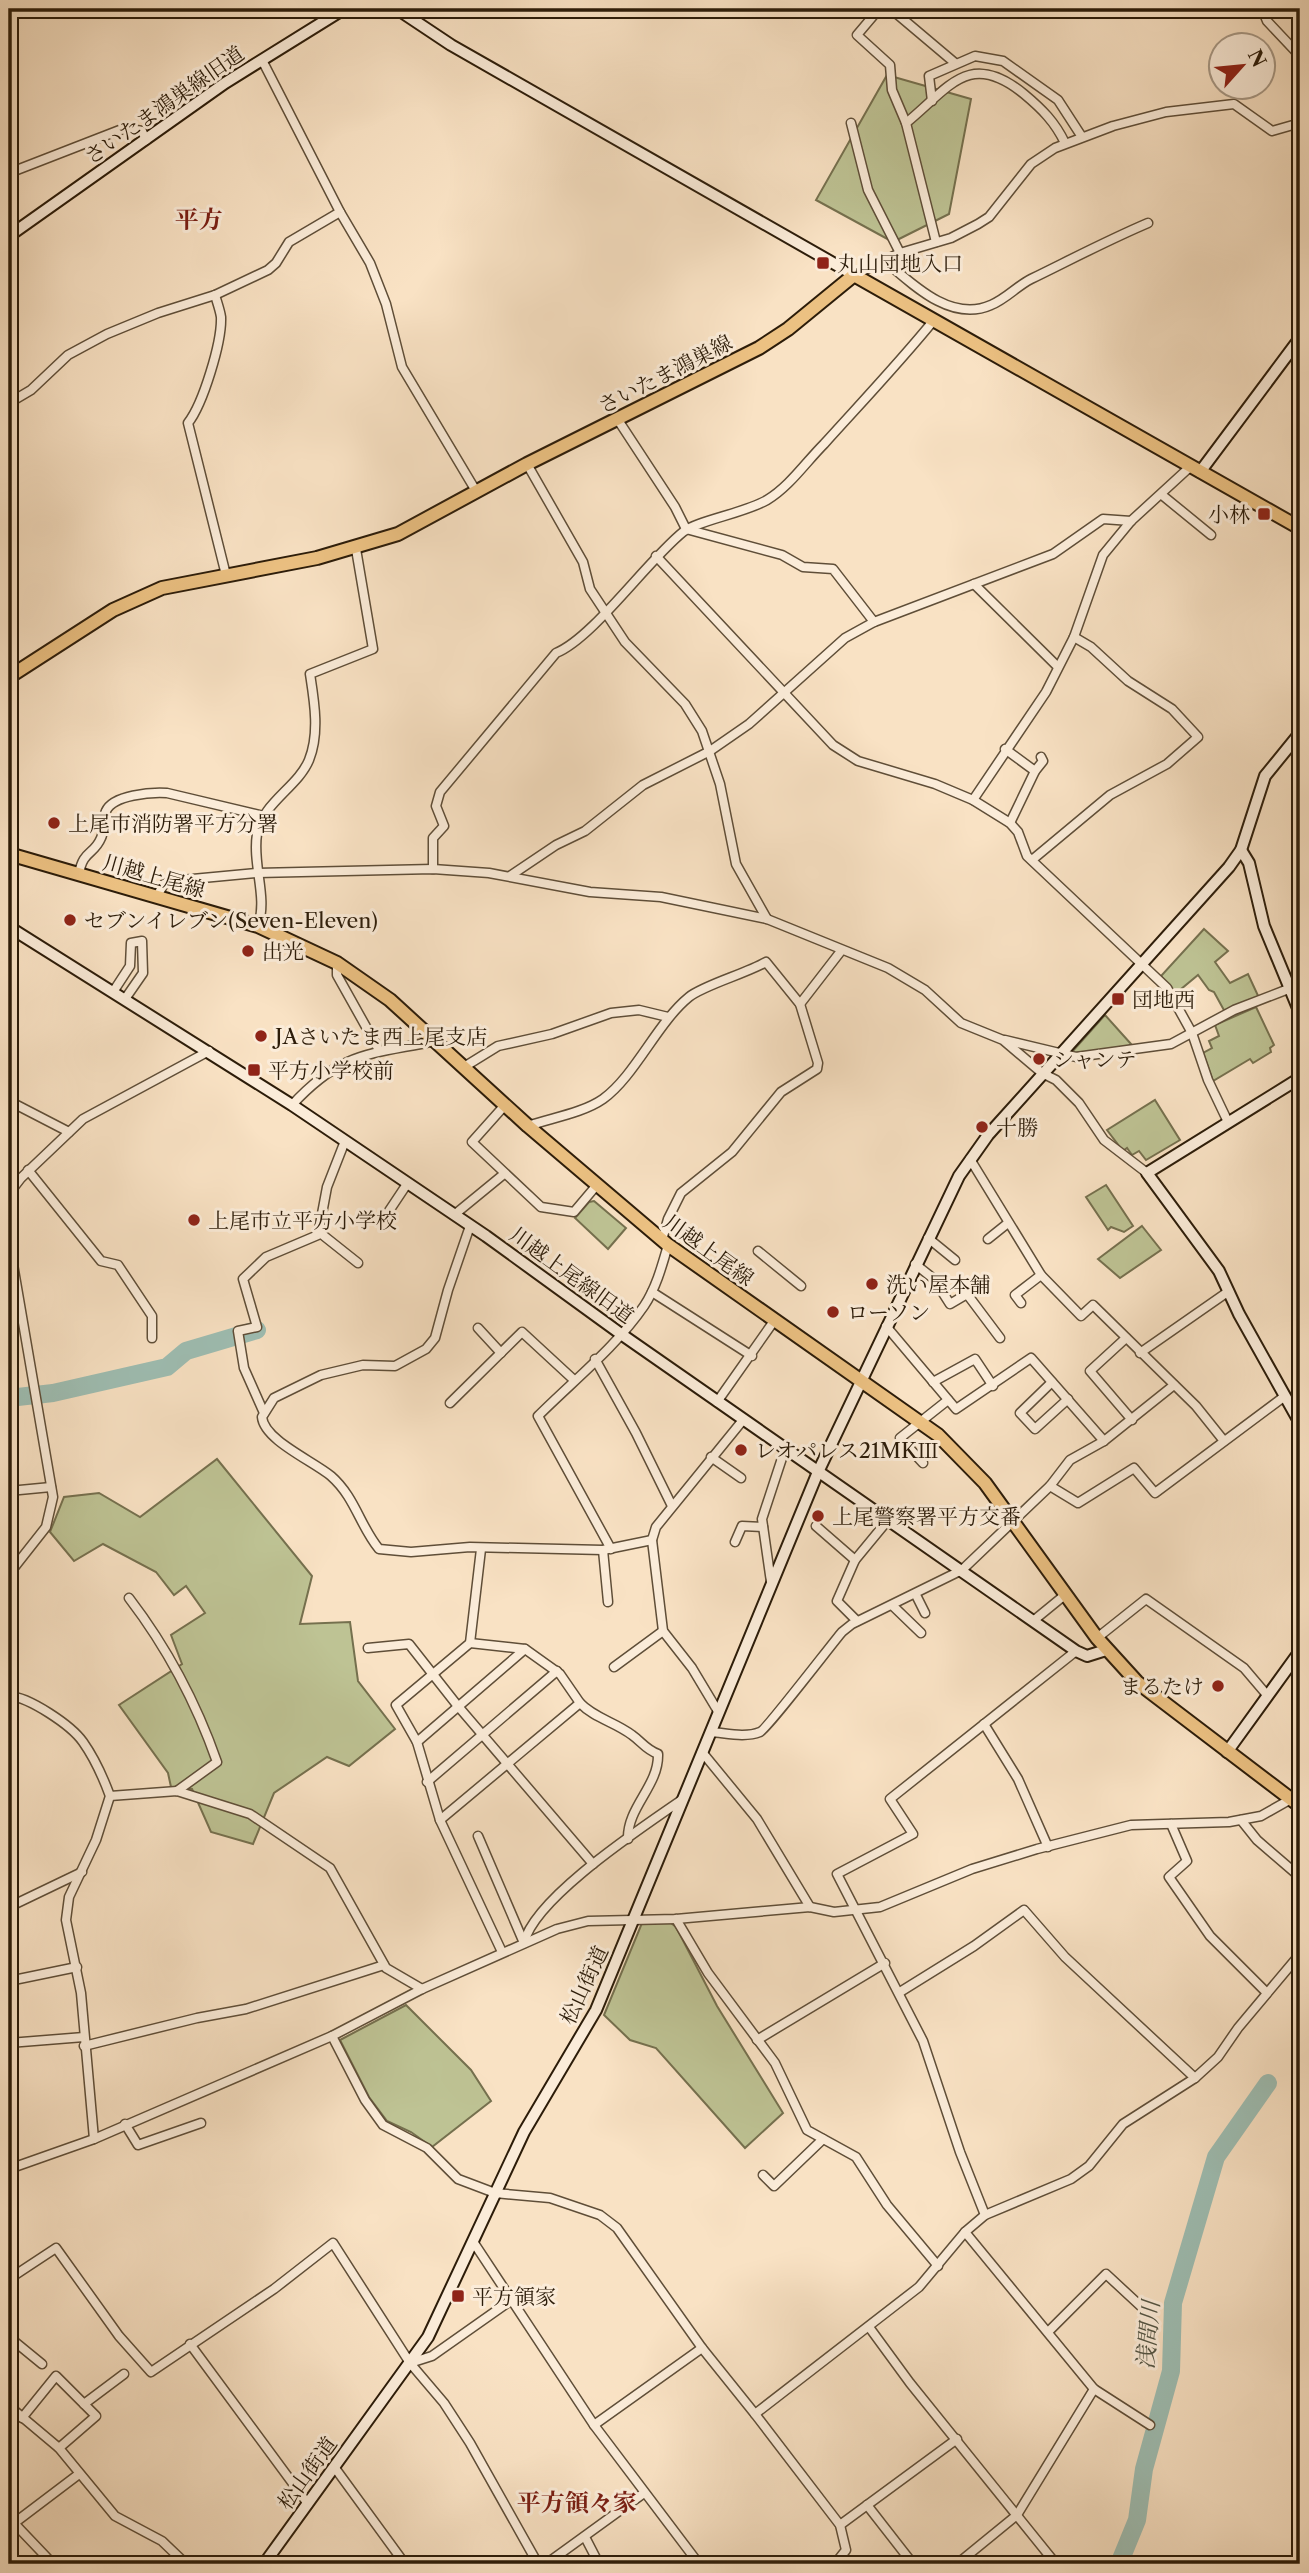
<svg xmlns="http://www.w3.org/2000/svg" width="1309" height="2573" font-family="'Libre Caslon Text','Noto Serif JP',serif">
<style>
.green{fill:#bec394;stroke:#75704e;stroke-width:2}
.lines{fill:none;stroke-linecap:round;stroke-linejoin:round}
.river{stroke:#9ebeb3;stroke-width:18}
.street-casing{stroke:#5f4e38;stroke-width:11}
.secondary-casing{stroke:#2c1c09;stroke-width:14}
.primary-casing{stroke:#2c1c09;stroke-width:16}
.street{stroke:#fbecd9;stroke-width:8}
.secondary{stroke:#fbecd9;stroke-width:10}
.primary{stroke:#ecc182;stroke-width:12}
.poi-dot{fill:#8f2418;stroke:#fbecd9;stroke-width:2.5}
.labels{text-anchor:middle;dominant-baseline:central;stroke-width:6;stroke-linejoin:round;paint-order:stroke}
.street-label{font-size:21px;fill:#2c1c09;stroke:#fbecd9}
.poi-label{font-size:21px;fill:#2c1c09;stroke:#fbecd9;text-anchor:start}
.water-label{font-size:23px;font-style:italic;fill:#545544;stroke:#fbecd9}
.quarter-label{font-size:24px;font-weight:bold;fill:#7a1f14;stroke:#fbecd9}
</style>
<rect width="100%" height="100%" fill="#f9e2c4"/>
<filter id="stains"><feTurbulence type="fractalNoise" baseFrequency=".00286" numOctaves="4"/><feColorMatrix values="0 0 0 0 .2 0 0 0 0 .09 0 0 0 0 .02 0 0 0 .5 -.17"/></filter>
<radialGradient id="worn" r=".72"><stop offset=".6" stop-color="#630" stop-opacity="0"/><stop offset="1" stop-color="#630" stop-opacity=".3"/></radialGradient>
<g class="green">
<path d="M 887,75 L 971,99 L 949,214 L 893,242 L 816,200 Z"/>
<path d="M 1204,929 L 1228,951 L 1215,962 L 1230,983 L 1248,974 L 1260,1000 L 1225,1012 L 1214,992 L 1209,990 L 1198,975 L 1175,994 L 1161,976 Z"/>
<path d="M 1256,1007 L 1274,1045 L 1270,1048 L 1271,1052 L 1253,1063 L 1250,1059 L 1213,1081 L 1203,1053 L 1212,1048 L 1209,1041 L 1219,1036 L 1215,1025 Z"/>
<path d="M 1105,1015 L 1131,1044 L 1125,1049 L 1071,1053 Z"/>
<path d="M 1155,1100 L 1180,1140 L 1146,1160 L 1139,1151 L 1132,1155 L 1127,1148 L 1123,1151 L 1107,1130 Z"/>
<path d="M 1106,1185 L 1133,1226 L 1124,1232 L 1111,1227 L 1108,1230 L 1086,1197 Z"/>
<path d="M 594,1201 L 626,1228 L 608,1249 L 575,1218 L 589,1202 Z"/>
<path d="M 1142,1226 L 1161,1250 L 1120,1278 L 1098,1259 Z"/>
<path d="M 217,1459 L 312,1576 L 300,1624 L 350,1622 L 358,1681 L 395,1729 L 349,1766 L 327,1757 L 274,1793 L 253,1844 L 211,1832 L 192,1789 L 171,1787 L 168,1773 L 119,1705 L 182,1664 L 171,1635 L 205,1613 L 186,1586 L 174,1595 L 156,1572 L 103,1544 L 74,1561 L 50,1532 L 64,1497 L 99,1493 L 140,1517 Z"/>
<path d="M 642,1923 L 671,1923 L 676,1927 L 717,2006 L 783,2113 L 745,2148 L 656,2048 L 630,2040 L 604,2015 Z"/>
<path d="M 406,2005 L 471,2070 L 491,2101 L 432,2147 L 411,2132 L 387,2121 L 369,2097 L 340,2040 Z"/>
</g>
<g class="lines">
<g class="river">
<path d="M 9,1398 L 53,1393 L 167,1367 L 186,1351 L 257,1330"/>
<path d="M 1119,2564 L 1137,2520 L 1144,2469 L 1171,2371 L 1173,2303 L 1216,2157 L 1268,2083"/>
</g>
<defs>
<g id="street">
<path d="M 879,9 L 857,35 L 890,65 L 892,90 L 906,123 L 936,242"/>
<path d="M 891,9 L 955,63"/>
<path d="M 1262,9 L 1267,21 L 1300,56"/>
<path d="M 262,60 L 340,212 L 370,263 L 386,304 L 402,367 L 476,491"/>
<path d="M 932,101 L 929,76 L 975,56 L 1003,61 L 1058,100 L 1082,137"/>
<path d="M 851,123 L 868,190 L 900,253"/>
<path d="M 906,123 C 949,88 969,49 1024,94 C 1042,109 1055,122 1065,143"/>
<path d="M 9,173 L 125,128 L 142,131 L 146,140"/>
<path d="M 884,260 C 912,284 951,323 991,305 C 1006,299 1017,286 1031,279 C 1070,260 1108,240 1148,223"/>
<path d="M 854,275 L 900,253 L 951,238 L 978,224 L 989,217 L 1031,164 L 1055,148 L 1113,126 L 1166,112 L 1234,104 L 1272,131 L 1300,123"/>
<path d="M 215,295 C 217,302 220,310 221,317 C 222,342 203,404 188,423 L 226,575"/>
<path d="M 9,403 L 31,390 L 68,355 L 107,334 L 158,313 L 215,295 L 268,270 L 276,263 L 289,242 L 340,212"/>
<path d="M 618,420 L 675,507 L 686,529 L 782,555 L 803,567 L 833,569 L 874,622"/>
<path d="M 527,464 L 583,562 L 590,589 L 625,642 L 685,704 L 702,731 L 720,784 L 736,864 L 767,919"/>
<path d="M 1162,495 L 1211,535"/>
<path d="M 656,556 L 833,745 L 858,761 L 935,784 L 973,800 L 1010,823 L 1018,832 L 1027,856 L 1167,988 L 1192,1033 L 1208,1080 L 1228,1122"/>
<path d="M 974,584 L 1058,667"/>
<path d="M 1005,749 L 1035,771"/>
<path d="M 973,800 L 1046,692 L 1074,637 L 1103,555 L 1131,521 L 1191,466"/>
<path d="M 1010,823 L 1035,771 L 1043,761 L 1041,757"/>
<path d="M 1032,860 L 1110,795 L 1167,764 L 1198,737 L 1172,709 L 1128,681 L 1091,647 L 1074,637"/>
<path d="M 433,869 L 433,838 L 444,826 L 436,806 L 440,792 L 556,653 C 593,638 647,561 683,532 C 696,521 745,513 767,500 C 789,487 806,462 824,444 C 861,403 899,363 934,320"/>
<path d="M 79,874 C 83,850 94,855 101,838 C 105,830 102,819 106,811 C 113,795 151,792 167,793 L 264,816"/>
<path d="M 510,876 L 556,845 L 585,831 L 643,785 L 710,751 L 749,724 L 845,638 L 874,622 L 1053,554 L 1103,519 L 1131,521"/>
<path d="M 157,896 L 164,884 L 171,881 L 257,873 L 433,869 L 489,873 L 590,892 L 661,897 L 767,919 L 888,968 L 925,990 L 961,1023 L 1003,1040 L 1042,1073 L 1056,1080 L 1079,1103 L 1104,1140 L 1147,1173"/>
<path d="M 258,926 C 268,897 252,865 257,834 C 262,803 298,787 309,760 C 320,733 314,700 310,674 L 373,649 L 356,549"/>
<path d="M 337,963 L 337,975 L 379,1050"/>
<path d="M 113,992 L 130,966 L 131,943 L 142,941 L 143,973 L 125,999"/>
<path d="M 800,1004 L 841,951"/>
<path d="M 1005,1040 L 1076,1057 L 1171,1044 L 1234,1010 L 1291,988"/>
<path d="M 464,1067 L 498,1046 L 552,1034 L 611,1013 L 639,1010 L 668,1017"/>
<path d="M 9,1101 L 69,1132"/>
<path d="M 292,1105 C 342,1051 369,1055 435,1041"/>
<path d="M 505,1105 L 472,1142 L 541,1207 L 574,1212 L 596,1186"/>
<path d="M 528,1126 C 551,1118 583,1113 603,1099 C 635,1076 657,1023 689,997 C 704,985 745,974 766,962 L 800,1004 L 818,1063 L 817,1069 L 781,1092 L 732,1152 L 681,1193 L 668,1219 L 662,1240"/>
<path d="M 970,1159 L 1041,1275 L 1081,1316 L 1093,1305 L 1196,1406 L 1224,1441"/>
<path d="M 28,1170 L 101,1261 L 118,1265 L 152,1316 L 152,1338"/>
<path d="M 9,1209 L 11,1191 L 21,1178 L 83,1119 L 209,1051"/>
<path d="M 454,1215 L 504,1174"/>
<path d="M 381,1223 L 407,1184"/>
<path d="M 470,1226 L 448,1290 L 435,1338 L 426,1349 L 395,1366 L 363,1365 L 321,1375 L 274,1398 L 262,1417 C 264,1440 313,1461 331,1476 C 355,1497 360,1526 379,1549 L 411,1552 L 470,1547 L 603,1550 L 652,1540"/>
<path d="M 319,1232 L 358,1263"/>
<path d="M 928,1238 L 955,1260"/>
<path d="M 988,1239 L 1008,1223"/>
<path d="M 9,1241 L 53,1497 L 46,1527 L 9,1574"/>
<path d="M 758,1251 L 801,1286"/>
<path d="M 915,1264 L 934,1279 L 950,1304 L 967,1294 L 1000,1338"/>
<path d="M 652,1292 L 752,1356"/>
<path d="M 1021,1303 L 1015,1295 L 1041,1275"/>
<path d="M 886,1326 L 956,1409 L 1031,1358 L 1104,1441"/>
<path d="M 478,1328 L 501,1353"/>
<path d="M 1126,1338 L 1090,1371 L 1132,1420"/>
<path d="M 1140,1353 L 1229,1291"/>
<path d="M 595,1359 L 636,1433 L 672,1506"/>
<path d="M 933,1382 L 975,1359 L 993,1386"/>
<path d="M 1052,1382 L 1020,1413 L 1035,1429 L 1068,1399"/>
<path d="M 717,1402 L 774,1321"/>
<path d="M 450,1403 L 522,1332 L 574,1380"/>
<path d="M 264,1413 L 244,1368 L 238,1331 L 257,1327 L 243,1279 L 266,1257 L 318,1235 L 327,1187 L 345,1141"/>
<path d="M 711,1457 L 741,1478"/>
<path d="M 923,1463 L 900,1438 L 948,1400"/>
<path d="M 1050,1486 L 1078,1503 L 1134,1468 L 1155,1493 L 1285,1396"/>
<path d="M 9,1491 L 51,1487"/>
<path d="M 816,1526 L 855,1560"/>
<path d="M 735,1542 L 742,1526 L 763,1527"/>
<path d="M 481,1549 L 470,1643 L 396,1705 L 417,1742 L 440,1820 L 502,1952"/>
<path d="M 611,1549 L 538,1416 C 573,1381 616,1347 644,1306 C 656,1288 662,1266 668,1245"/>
<path d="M 603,1550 L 608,1602"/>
<path d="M 771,1582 L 762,1519 L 785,1449"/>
<path d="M 916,1595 L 925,1613"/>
<path d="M 129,1598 C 168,1649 196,1702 217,1762 L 177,1791"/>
<path d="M 893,1606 L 921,1633"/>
<path d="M 857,1621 L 837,1601 L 855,1560 L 888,1520"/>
<path d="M 1033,1621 L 1066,1594"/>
<path d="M 1097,1638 L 1146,1599 L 1244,1668 L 1267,1695"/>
<path d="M 470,1643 L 525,1649 L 560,1674 L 580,1703"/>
<path d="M 368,1648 L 409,1644 L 457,1705 L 593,1864"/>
<path d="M 614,1667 L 663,1631"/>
<path d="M 9,1696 C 29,1697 71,1725 83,1742 C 95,1759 103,1777 110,1796 L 96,1840 L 69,1897 L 66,1920 L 81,1993 L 94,2139"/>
<path d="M 719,1713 L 692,1668 L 663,1631 L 652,1540 L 656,1527 L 743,1420"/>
<path d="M 984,1724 L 1018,1779 L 1048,1847"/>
<path d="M 711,1732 C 726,1733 745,1738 760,1732 C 766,1730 831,1645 842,1632 L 852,1624 L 962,1570 L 1050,1486 L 1070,1460 L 1104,1441 L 1174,1385"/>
<path d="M 417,1742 L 525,1649"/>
<path d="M 702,1752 L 757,1819 L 810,1907"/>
<path d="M 427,1782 L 557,1671"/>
<path d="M 110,1796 L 177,1791 L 250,1814 L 330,1868 L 386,1968 L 422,1989"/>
<path d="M 440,1820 L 580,1703 C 594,1718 615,1722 632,1735 C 642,1742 645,1749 658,1754 C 659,1786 627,1807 628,1839"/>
<path d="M 1241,1820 L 1257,1840 L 1300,1877"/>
<path d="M 1171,1824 L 1187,1861 L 1169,1877 L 1210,1936 L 1267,1993"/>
<path d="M 478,1836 L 524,1943"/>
<path d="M 9,1907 L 82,1872"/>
<path d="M 676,1919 L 708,1973 L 775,2063 L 807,2130 L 856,2157 L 887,2205 L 938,2266"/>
<path d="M 524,1943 C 534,1898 643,1827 683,1799"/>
<path d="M 9,1981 L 77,1967"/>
<path d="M 900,1992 L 974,1946 L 1024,1910 L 1065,1957 L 1195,2078"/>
<path d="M 332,2036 L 365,2100 L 383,2125 L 427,2148 L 458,2179 L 495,2193 L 550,2198 L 600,2215 L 617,2228 L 702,2348 L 755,2414 L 919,2287 L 965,2232"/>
<path d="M 757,2040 L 885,1963"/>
<path d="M 9,2043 L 84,2037"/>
<path d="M 84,2046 L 197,2018 L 246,2009 L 384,1965"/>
<path d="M 125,2124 L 138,2145 L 201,2123"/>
<path d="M 9,2169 L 94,2139 L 332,2036 L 422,1989 L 557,1929 L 588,1921 L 676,1919 L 810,1907 L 834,1912 L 880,1907 L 972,1869 L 1037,1849 L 1131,1825 L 1229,1822 L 1261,1816 L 1291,1799"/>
<path d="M 763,2175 L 774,2186 L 823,2139"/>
<path d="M 985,2215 L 960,2152 L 923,2041 L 837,1874 L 913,1834 L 890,1799 L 1076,1651"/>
<path d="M 474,2243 L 594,2425 L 699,2564"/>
<path d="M 9,2279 L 56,2248 L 119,2336 L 151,2372 L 274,2289 L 333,2243 L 410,2363 L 444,2403 L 470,2443 L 538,2564"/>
<path d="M 869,2327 L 910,2383 L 1056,2564"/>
<path d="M 1048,2332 L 1106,2274 L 1147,2312"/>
<path d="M 9,2337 L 42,2364"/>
<path d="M 190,2344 L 308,2504"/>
<path d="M 410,2363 L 432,2356 L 510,2301"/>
<path d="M 84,2404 L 124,2374"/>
<path d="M 9,2406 L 59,2448 L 115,2516 L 162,2541 L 186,2564"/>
<path d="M 755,2414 L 840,2525 L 846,2550 L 835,2564"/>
<path d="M 22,2418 L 56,2376 L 96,2416 L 59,2448"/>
<path d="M 594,2425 L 702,2348"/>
<path d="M 1150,2425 L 1094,2389 L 965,2232 L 985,2215 L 1071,2179 L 1089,2166 L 1123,2124 L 1195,2078 L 1218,2057 L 1238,2028 L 1300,1954"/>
<path d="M 335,2468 L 405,2564"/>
<path d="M 867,2505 L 913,2564"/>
<path d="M 13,2522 L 53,2564"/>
<path d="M 840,2525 L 957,2439"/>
<path d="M 9,2527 L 79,2474"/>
<path d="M 585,2537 L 599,2564"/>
<path d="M 546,2564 L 644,2493"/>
<path d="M 957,2564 L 1017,2515 L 1094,2389"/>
</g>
<g id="secondary">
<path d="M 397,9 L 451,45 L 854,275"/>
<path d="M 9,236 L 225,83 L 344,9"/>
<path d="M 1200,472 L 1300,338"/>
<path d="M 1241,850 L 1249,863 L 1264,926 L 1300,1013"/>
<path d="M 9,927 L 292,1105 L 486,1236 L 621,1334 L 1076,1651 L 1087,1656 L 1106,1650"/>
<path d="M 1300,1078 L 1147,1173 L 1219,1271 L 1239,1314 L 1300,1423"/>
<path d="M 1227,1752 L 1300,1651"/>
<path d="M 264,2564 L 428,2337 L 524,2132 L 596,2010 L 818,1472 L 959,1176 L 988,1135 L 1229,867 L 1241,850 L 1265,776 L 1300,733"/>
</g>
<g id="primary">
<path d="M 9,677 L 113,610 L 162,588 L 317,558 L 398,534 L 527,464 L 759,348 L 788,329 L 854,275 L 1300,528"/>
<path d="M 9,854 L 258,926 L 337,963 L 390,1000 L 528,1126 L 668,1245 L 938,1435 L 985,1483 L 1097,1638 L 1137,1682 L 1300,1806"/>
</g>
</defs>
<use href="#street" class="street-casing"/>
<use href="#secondary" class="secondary-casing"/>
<use href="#primary" class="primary-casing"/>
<use href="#street" class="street"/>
<use href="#secondary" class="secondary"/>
<use href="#primary" class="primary"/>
</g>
<g class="poi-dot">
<rect x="816" y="256" width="14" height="14" rx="3.5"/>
<rect x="1257" y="507" width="14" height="14" rx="3.5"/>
<circle cx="54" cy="823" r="7"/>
<circle cx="70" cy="920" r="7"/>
<circle cx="248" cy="951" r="7"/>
<rect x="1111" y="992" width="14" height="14" rx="3.5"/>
<circle cx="261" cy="1036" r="7"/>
<circle cx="1039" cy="1059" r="7"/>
<rect x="247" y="1063" width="14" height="14" rx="3.5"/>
<circle cx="982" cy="1127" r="7"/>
<circle cx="194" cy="1220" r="7"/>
<circle cx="872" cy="1284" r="7"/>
<circle cx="833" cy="1312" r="7"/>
<circle cx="741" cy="1450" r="7"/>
<circle cx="818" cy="1516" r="7"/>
<circle cx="1218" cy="1686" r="7"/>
<rect x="451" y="2289" width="14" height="14" rx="3.5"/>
</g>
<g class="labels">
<g class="street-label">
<text transform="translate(164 105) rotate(-35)">さいたま鴻巣線旧道</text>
<text transform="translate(665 374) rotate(-27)">さいたま鴻巣線</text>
<text transform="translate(154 876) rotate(16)">川越上尾線</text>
<text transform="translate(709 1250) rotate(36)">川越上尾線</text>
<text transform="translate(572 1275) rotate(36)">川越上尾線旧道</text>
<text transform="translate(584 1985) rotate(-65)">松山街道</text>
<text transform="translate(307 2473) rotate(-54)">松山街道</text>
</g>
<g class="poi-label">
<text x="837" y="263">丸山団地入口</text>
<text x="1250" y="514" text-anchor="end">小林</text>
<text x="68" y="823">上尾市消防署平方分署</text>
<text x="84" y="920">セブンイレブン(Seven-Eleven)</text>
<text x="262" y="951">出光</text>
<text x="1132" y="999">団地西</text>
<text x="275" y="1036">JAさいたま西上尾支店</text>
<text x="1053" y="1059">シャンテ</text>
<text x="268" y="1070">平方小学校前</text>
<text x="996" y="1127">十勝</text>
<text x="208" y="1220">上尾市立平方小学校</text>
<text x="886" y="1284">洗い屋本舗</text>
<text x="847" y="1312">ローソン</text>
<text x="755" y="1450">レオパレス21MKⅢ</text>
<text x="832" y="1516">上尾警察署平方交番</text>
<text x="1204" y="1686" text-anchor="end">まるたけ</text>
<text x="472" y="2296">平方領家</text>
</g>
<g class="water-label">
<text transform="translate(1148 2335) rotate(-85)">浅間川</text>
</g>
<g class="quarter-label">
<text x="199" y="219">平方</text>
<text x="577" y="2502">平方領々家</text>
</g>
</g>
<rect width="1309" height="2573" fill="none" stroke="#f9e2c4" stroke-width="35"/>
<rect x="10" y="10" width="1288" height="2552" fill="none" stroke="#2c1c09" stroke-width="3.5"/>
<rect x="18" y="18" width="1274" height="2538" fill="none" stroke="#2c1c09" stroke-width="2"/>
<g transform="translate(1242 66) rotate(63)"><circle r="33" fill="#fbecd9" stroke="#a89986" stroke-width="2"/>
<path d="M0-5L12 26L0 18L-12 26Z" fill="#8f2418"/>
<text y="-10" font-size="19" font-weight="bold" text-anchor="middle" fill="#2c1c09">N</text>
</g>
<rect width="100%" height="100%" filter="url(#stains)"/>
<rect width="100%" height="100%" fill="url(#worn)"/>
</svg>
